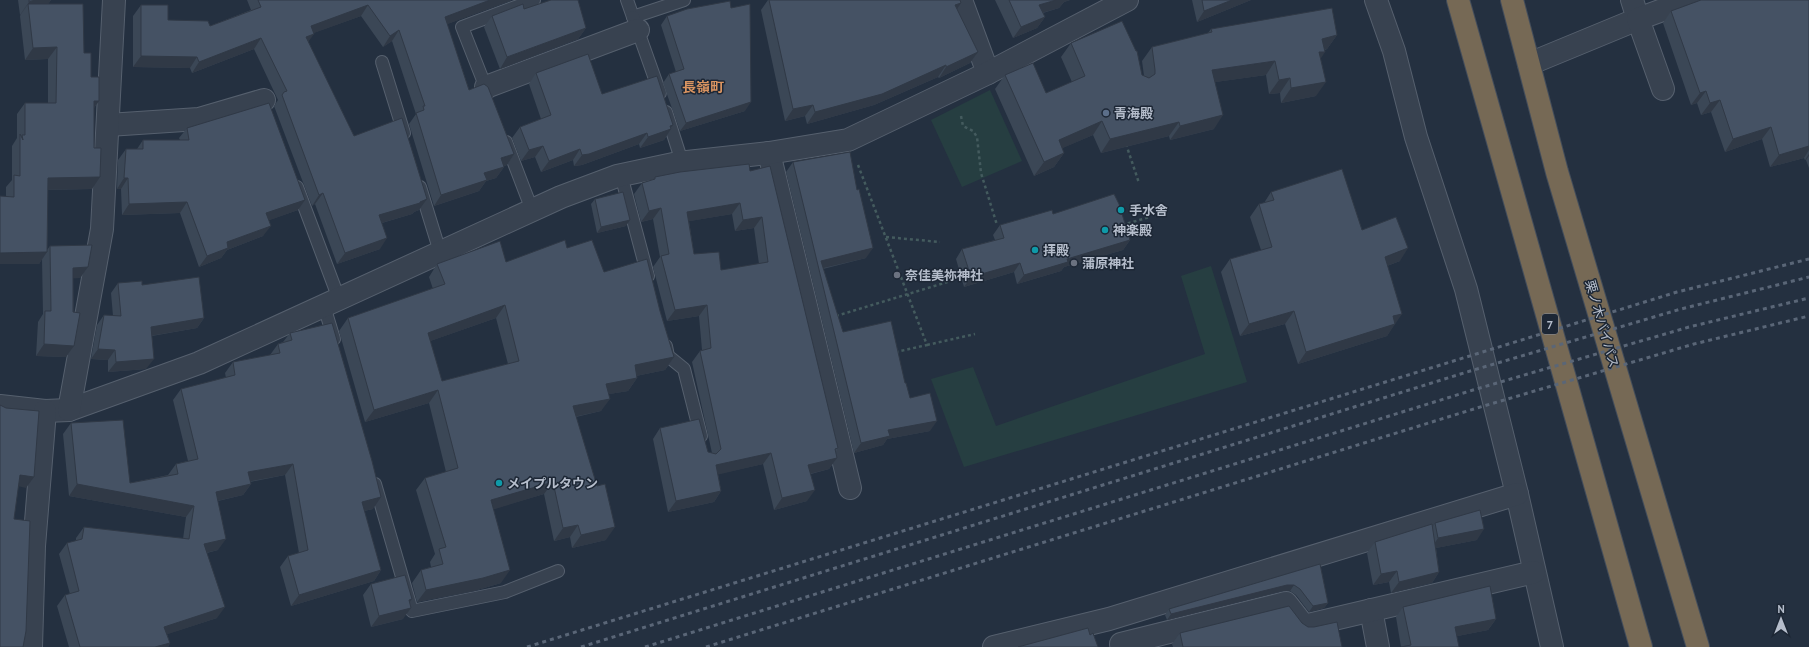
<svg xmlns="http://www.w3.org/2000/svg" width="1809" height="647" font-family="'PT Sans','Noto Sans JP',sans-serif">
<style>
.green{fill:#263e41}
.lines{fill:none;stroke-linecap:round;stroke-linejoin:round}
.lane-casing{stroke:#56606e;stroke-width:14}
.street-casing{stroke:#56606e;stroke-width:24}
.highway-casing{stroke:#434d5b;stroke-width:24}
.path{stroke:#445b5e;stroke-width:2.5;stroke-dasharray:3 3;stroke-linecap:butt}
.lane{stroke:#384250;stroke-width:12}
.street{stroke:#384250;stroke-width:22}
.highway{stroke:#766955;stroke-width:22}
.rail{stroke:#5a6677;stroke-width:3;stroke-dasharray:4 4;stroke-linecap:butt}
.wall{fill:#3b4756;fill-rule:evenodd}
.shaded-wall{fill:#303946}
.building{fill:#455264;stroke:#303946;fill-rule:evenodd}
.service-dot{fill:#5c6f8a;stroke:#1d2735;stroke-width:1.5}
.culture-dot{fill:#0f9aa8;stroke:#1d2735;stroke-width:1.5}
.worship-dot{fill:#6b7280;stroke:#1d2735;stroke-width:1.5}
.labels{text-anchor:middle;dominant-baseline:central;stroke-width:3;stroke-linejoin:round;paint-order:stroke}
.shield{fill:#1d2735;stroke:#87909e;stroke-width:1}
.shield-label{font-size:12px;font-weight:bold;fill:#b5bdcb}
.poi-label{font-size:13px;font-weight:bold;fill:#b5bdcb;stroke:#1d2735;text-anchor:start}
.street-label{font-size:13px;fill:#b5bdcb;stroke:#1d2735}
.neighbourhood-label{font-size:14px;font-weight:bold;fill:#d99461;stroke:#1d2735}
</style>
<rect width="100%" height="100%" fill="#243040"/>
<g class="green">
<path d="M 990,90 L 1022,161 L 962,187 L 931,120 Z"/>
<path d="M 1211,266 L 1247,382 L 964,467 L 931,379 L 973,367 L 996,426 L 1205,354 L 1181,276 Z"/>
</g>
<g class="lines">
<defs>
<g id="lane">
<path d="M 627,0 L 633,17 L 684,0"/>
<path d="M 633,17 L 660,93"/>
<path d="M 382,62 L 404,133"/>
<path d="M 488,93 L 462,27 L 534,0"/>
<path d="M 666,112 L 682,162"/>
<path d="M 506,142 L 532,210"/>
<path d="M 621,175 L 648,276"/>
<path d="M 297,187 L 339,299"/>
<path d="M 420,187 L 440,252"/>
<path d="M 324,306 L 334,339"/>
<path d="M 666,346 L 668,356 L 684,369 L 701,436"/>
<path d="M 375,484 L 412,611 L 505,592 L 558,571"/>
</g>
<g id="street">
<path d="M 961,0 L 988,73"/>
<path d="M 1376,0 L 1394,51 L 1416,137 L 1466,289 L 1517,494 L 1552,647"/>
<path d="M 1529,64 L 1638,19 L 1632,0"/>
<path d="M 486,87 L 638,30"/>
<path d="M 1663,89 L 1638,19 L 1690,0"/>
<path d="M 108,125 L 199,119 L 264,100"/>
<path d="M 769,153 L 850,488"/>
<path d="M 0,406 L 45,411 L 69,410 L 199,363 L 561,197 L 617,176 L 678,163 L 769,153 L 848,140 L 988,73 L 1127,0"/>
<path d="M 69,410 L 102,229 L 114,0"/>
<path d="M 1371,610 L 1378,647"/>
<path d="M 1121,644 L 1286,603 L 1304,626 L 1534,572"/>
<path d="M 31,647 L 34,546 L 45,411"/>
<path d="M 994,647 L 1109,619 L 1517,494"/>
</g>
<g id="highway">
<path d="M 1458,0 L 1641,647"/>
<path d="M 1512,0 L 1557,172 L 1698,647"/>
</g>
</defs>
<use href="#lane" class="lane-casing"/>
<use href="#street" class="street-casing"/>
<use href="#highway" class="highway-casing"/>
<g class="path">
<path d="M 961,116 L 963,126 L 973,131 L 977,137 L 981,173 L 997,225"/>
<path d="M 1126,144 L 1139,183"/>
<path d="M 858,165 L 927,345 L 896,352"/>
<path d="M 1122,225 L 1150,217"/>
<path d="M 886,237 L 940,242"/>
<path d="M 836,316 L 954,280"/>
<path d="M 927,345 L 975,334"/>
</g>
<use href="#lane" class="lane"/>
<use href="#street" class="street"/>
<use href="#highway" class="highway"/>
<g class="rail">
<path d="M 527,647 L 1677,292 L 1809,259"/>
<path d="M 581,647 L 1467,372 L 1681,309 L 1809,277"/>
<path d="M 645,647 L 1473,390 L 1689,327 L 1809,298"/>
<path d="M 706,647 L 1477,408 L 1694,344 L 1809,316"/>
</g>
</g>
<g class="wall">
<path d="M 18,0 L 51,0 L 48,4 L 84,53 L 91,77 L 99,101 L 94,108 L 92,189 L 48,190 L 47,250 L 50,246 L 88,267 L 80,278 L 73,278 L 74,346 L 66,357 L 36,356 L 38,322 L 43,314 L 42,259 L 39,264 L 6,196 L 6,187 L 12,180 L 12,146 L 17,138 L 17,114 L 25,103 L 48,103 L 48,59 L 25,60 L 20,16 L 21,14 L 20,15 Z"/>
<path d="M 247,0 L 511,0 L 510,1 L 447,24 L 469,90 L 514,154 L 507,165 L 504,166 L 504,167 L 496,178 L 486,181 L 479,191 L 434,206 L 409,124 L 416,114 L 392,41 L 383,47 L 361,16 L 313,33 L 308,42 L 354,136 L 419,210 L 414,212 L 412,214 L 382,223 L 380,249 L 337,264 L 315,204 L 312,206 L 274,106 L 278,100 L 254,49 L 192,73 L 190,68 L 133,67 L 133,16 L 141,5 L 168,20 L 210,26 L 251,10 Z"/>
<path d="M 768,0 L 960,0 L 957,9 L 978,52 L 970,63 L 939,78 L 938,77 L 874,105 L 807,124 L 805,116 L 785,121 L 761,10 Z"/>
<path d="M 995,0 L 1070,0 L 1064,2 L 1059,8 L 1043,13 L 1045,17 L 1037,28 L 1013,38 Z"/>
<path d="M 1192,0 L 1251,0 L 1197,22 Z"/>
<path d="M 1809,0 L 1809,168 L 1806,160 L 1805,160 L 1804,158 L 1770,167 L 1762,139 L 1725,152 L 1711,112 L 1701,115 L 1697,103 L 1691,105 L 1663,23 L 1671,11 Z"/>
<path d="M 731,8 L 745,111 L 680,131 L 663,83 L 669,74 L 676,72 L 661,25 L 667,16 Z"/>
<path d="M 492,16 L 586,28 L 578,39 L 500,69 L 484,27 Z"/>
<path d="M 1211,29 L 1337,35 L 1327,49 L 1325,50 L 1320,59 L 1316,96 L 1281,103 L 1280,93 L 1269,94 L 1266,75 L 1215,82 L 1214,129 L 1170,140 L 1169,136 L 1101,153 L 1093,135 L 1062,148 L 1064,153 L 1054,167 L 1034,176 L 995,89 L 1005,75 L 1046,93 L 1072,82 L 1061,57 L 1071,43 L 1144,76 L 1142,61 L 1152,47 L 1208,33 Z"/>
<path d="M 536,73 L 602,94 L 673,125 L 671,128 L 671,129 L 664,140 L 640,148 L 639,144 L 582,165 L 574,166 L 573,160 L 541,172 L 535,157 L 521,161 L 512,138 L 520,127 L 541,119 L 529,84 Z"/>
<path d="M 187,128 L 298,210 L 269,220 L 263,236 L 227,250 L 221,258 L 199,267 L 180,213 L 122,215 L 121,189 L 117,189 L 118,160 L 126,149 L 137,149 L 143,140 L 180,140 L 179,138 Z"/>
<path d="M 793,162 L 866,258 L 823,269 L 843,332 L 910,398 L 930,431 L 887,439 L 883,445 L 854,453 L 786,172 Z"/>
<path d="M 750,171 L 838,448 L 836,452 L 837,458 L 829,469 L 811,474 L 807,501 L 774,510 L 763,464 L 718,474 L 721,491 L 714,502 L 668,512 L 653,439 L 660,428 L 708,452 L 712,453 L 692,362 L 700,351 L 702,350 L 699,316 L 667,321 L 653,267 L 660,257 L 653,219 L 641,222 L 634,194 L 642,183 L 653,180 L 655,177 ZM 732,214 L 735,231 L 754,228 L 759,264 L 721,270 L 694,254 L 689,221 Z"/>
<path d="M 1271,192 L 1362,230 L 1400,261 L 1387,266 L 1395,323 L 1387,336 L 1298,364 L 1285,324 L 1240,336 L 1221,272 L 1230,259 L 1261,250 L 1250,217 L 1259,204 L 1264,203 Z"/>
<path d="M 595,199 L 626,226 L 597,233 L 591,204 Z"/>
<path d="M 1053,214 L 1130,240 L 1123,250 L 1064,267 L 1061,271 L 1017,284 L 1014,272 L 964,287 L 956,259 L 962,249 L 995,240 L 993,235 L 1000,225 Z"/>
<path d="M 567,248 L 604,272 L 660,311 L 674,357 L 665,370 L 636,376 L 637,378 L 628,391 L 609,394 L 601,411 L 576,417 L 606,540 L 572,548 L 570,537 L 554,541 L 544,494 L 493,509 L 501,583 L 474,591 L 417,602 L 412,583 L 421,570 L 431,567 L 430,562 L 435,554 L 416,490 L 425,478 L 446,472 L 429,403 L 365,422 L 339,331 L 348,318 L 433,289 L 429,277 L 437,264 L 506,262 ZM 496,318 L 508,364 L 442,381 L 430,341 Z"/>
<path d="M 118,283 L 142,285 L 204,318 L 197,328 L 152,336 L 146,369 L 108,372 L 108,360 L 91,359 L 97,325 L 104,315 L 113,316 L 111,293 Z"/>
<path d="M 290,333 L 373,509 L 364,511 L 381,570 L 374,581 L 291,606 L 280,567 L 288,556 L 299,553 L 285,475 L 250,482 L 251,484 L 243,495 L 218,501 L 218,550 L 207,553 L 217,618 L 167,634 L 170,643 L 168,647 L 69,647 L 57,606 L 65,595 L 70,594 L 59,554 L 67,543 L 76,541 L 76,538 L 84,527 L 183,539 L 186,517 L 69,496 L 63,434 L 71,423 L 130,483 L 168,475 L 176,464 L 188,461 L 173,400 L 181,389 L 226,378 L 225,373 L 233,362 L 270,355 L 278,344 L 283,342 Z"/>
<path d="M 1435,523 L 1477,540 L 1436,548 L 1439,572 L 1432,583 L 1391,593 L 1389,582 L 1373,585 L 1367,553 L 1375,542 L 1433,527 Z"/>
<path d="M 1320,564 L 1328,603 L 1324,608 L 1309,612 L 1296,595 L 1290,591 L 1283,591 L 1167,620 L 1165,615 L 1169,609 Z"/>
<path d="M 371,584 L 412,599 L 409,602 L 403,619 L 371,627 L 363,595 Z"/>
<path d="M 1403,607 L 1496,619 L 1488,630 L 1401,647 L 1396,617 Z"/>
<path d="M 1302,623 L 1342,647 L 1173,647 L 1172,644 L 1180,633 Z"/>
</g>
<g class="shaded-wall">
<path d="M 35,0 L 51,0 L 46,7 L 28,4 L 21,14 L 20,15 L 29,2 Z"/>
<path d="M 490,0 L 511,0 L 510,1 L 437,28 L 445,17 Z"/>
<path d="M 1056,0 L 1070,0 L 1064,2 L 1059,8 L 1031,16 L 1039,5 Z"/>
<path d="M 1232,0 L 1251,0 L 1197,22 L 1204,11 Z"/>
<path d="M 961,3 L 953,15 L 955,5 Z"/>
<path d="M 368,5 L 361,16 L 303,37 L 311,26 Z"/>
<path d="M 1045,17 L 1037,28 L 1013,38 L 1021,27 Z"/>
<path d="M 586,28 L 578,39 L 500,69 L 507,57 Z"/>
<path d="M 399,30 L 392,41 L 383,47 L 390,36 Z"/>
<path d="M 314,34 L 306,45 L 306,37 Z"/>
<path d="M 1337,35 L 1327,49 L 1312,53 L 1322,39 Z"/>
<path d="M 261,38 L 254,49 L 192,73 L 199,62 Z"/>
<path d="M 57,47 L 48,59 L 25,60 L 33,48 Z"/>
<path d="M 978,52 L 970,63 L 939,78 L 946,67 Z"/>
<path d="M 1319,52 L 1325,52 L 1316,66 Z"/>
<path d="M 141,56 L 197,57 L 190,68 L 133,67 Z"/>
<path d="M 1275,61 L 1266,75 L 1202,84 L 1212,70 Z"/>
<path d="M 946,65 L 938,77 L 874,105 L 807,124 L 815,112 Z"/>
<path d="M 1290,78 L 1280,93 L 1269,94 L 1279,80 Z"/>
<path d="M 1326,82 L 1316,96 L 1281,103 L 1291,88 Z"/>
<path d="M 1706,91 L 1697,103 L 1691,105 L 1700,93 Z"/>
<path d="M 1720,100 L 1711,112 L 1701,115 L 1710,103 Z"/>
<path d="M 94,101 L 99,101 L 90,113 Z"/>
<path d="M 751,102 L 745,111 L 680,131 L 686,123 Z"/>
<path d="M 813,105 L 805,116 L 785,121 L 793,109 Z"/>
<path d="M 1223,115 L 1214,129 L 1170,140 L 1180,126 Z"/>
<path d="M 1102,121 L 1093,135 L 1049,154 L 1059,140 Z"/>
<path d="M 1179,122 L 1169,136 L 1101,153 L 1110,139 Z"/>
<path d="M 673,125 L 670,129 L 671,129 L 664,140 L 640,148 L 648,137 Z"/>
<path d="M 1771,127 L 1762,139 L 1725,152 L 1733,139 Z"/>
<path d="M 647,133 L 639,144 L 582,165 L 574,166 L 582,155 Z"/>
<path d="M 543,146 L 535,157 L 521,161 L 529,150 Z"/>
<path d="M 1809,146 L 1809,150 L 1804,158 L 1770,167 L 1779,155 Z"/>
<path d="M 580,149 L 573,160 L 541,172 L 549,161 Z"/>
<path d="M 1064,153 L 1054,167 L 1034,176 L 1044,162 Z"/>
<path d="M 514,154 L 507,165 L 494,169 L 501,158 Z"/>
<path d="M 1809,154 L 1809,156 L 1806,160 L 1805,160 Z"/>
<path d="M 504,167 L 496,178 L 486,181 L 479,191 L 434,206 L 441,195 L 484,173 Z"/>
<path d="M 100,177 L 92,189 L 40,190 L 48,178 Z"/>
<path d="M 124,178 L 128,178 L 121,189 L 117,189 Z"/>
<path d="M 323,193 L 315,204 L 312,206 L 319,195 Z"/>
<path d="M 427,199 L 419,210 L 414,212 L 412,214 L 371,226 L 379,215 Z"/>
<path d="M 305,200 L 298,210 L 259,224 L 266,213 Z"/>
<path d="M 187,202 L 180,213 L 122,215 L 129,204 Z"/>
<path d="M 740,203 L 732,214 L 679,223 L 687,212 Z"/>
<path d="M 661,208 L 653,219 L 641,222 L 649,211 Z"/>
<path d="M 762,217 L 754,228 L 735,231 L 743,220 Z"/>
<path d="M 630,220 L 626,226 L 597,233 L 601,227 Z"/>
<path d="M 271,226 L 263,236 L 227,250 L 221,258 L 199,267 L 207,256 L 227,242 Z"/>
<path d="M 387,238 L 380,249 L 337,264 L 345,253 Z"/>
<path d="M 1130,240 L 1123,250 L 1064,267 L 1061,271 L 1017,284 L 1024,275 L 1067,259 Z"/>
<path d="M 873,248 L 866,258 L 819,269 L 821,261 Z"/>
<path d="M 1408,248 L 1400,261 L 1376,270 L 1385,257 Z"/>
<path d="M 47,252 L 39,264 L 0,264 L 0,253 Z"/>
<path d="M 1020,263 L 1014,272 L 964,287 L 971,277 Z"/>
<path d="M 88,267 L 80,278 L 65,279 L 73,268 Z"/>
<path d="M 505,305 L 496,318 L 419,345 L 428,333 Z"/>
<path d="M 707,305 L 699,316 L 667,321 L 675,310 Z"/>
<path d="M 1294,311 L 1285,324 L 1240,336 L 1249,324 Z"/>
<path d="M 1402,314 L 1387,336 L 1298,364 L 1306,352 L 1393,316 Z"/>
<path d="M 204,318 L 197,328 L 144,337 L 151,327 Z"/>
<path d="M 44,344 L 74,346 L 66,357 L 36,356 Z"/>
<path d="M 98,349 L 115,350 L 108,360 L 91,359 Z"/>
<path d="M 674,357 L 665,370 L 626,378 L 635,365 Z"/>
<path d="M 154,359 L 146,369 L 108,372 L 116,362 Z"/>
<path d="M 637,378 L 628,391 L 597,396 L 606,384 Z"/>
<path d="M 438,390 L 429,403 L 365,422 L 374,410 Z"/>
<path d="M 610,399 L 601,411 L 564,419 L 573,406 Z"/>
<path d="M 937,421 L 930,431 L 887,439 L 883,445 L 854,453 L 861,443 L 888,430 Z"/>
<path d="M 771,453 L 763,464 L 708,477 L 716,465 Z"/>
<path d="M 837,458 L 829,469 L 801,476 L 808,465 Z"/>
<path d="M 293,464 L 285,475 L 240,483 L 248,472 Z"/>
<path d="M 20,475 L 34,477 L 26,488 L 13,485 Z"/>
<path d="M 553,482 L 544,494 L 482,513 L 491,500 Z"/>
<path d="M 77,484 L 194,506 L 186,517 L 69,496 Z"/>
<path d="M 251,484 L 243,495 L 208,503 L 216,492 Z"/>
<path d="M 815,490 L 807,501 L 774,510 L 782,498 Z"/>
<path d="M 721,491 L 714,502 L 668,512 L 676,501 Z"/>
<path d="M 381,497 L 373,509 L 354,513 L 362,502 Z"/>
<path d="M 578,525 L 570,537 L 554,541 L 563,528 Z"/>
<path d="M 615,527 L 606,540 L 572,548 L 581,535 Z"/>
<path d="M 1484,529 L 1477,540 L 1431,549 L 1438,538 Z"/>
<path d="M 226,539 L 218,550 L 196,555 L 204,544 Z"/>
<path d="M 381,570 L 374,581 L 291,606 L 299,595 Z"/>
<path d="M 510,570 L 501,583 L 474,591 L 417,602 L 426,590 Z"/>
<path d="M 1397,571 L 1389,582 L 1373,585 L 1381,574 Z"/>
<path d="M 1439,572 L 1432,583 L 1391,593 L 1399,582 Z"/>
<path d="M 1287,585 L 1294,585 L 1290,591 L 1283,591 L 1167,620 L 1171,614 Z"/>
<path d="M 412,599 L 405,609 L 411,608 L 403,619 L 371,627 L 379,616 L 409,600 Z"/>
<path d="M 1328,603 L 1324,608 L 1309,612 L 1313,606 Z"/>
<path d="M 225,607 L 217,618 L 156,638 L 164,627 Z"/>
<path d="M 1496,619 L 1488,630 L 1448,638 L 1455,627 Z"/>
<path d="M 170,643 L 168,647 L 155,647 Z"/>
</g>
<g class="building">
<path d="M 29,0 L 35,0 L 29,2 Z"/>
<path d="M 258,0 L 490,0 L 445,17 L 469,90 L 484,84 L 488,87 L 514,154 L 501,158 L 504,167 L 484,173 L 487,180 L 441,195 L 416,113 L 424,110 L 423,106 L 425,106 L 399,30 L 390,36 L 368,5 L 311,26 L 314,34 L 306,37 L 354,136 L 402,118 L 427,199 L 420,202 L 420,203 L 379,215 L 387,238 L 345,253 L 323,193 L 319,195 L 282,95 L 284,92 L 287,91 L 261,38 L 199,62 L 197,57 L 141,56 L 141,5 L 168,5 L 168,20 L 208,21 L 210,26 L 261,7 Z"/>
<path d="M 551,0 L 578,0 L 586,28 L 507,57 L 492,16 L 523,4 L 524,9 Z"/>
<path d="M 769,0 L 960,0 L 961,3 L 955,5 L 978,52 L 946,67 L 946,65 L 882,94 L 815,112 L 813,105 L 793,109 Z"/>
<path d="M 1009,0 L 1056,0 L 1039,5 L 1045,17 L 1021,27 Z"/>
<path d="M 1202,0 L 1232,0 L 1204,11 Z"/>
<path d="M 1701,0 L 1809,0 L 1809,146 L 1779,155 L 1771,127 L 1733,139 L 1720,100 L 1710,103 L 1706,91 L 1700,93 L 1671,11 Z"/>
<path d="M 730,1 L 731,8 L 750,4 L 751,102 L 686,123 L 669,74 L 684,69 L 667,16 L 687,9 Z"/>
<path d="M 28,4 L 83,4 L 84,53 L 91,53 L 91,77 L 99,77 L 99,101 L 94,101 L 94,148 L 101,148 L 100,177 L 48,178 L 47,252 L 0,253 L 0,196 L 14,197 L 14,175 L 20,176 L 20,134 L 23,140 L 22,135 L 25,135 L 25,103 L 56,103 L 57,47 L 33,48 Z"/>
<path d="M 1332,8 L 1337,35 L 1322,39 L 1325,52 L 1319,52 L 1326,82 L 1291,88 L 1290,78 L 1279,80 L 1275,61 L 1212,70 L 1223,115 L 1180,126 L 1179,122 L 1110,139 L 1102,121 L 1059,140 L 1064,153 L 1044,162 L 1005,75 L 1033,63 L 1046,93 L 1085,76 L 1071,43 L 1122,21 L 1136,51 L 1137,51 L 1142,75 L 1149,78 L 1155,74 L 1155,70 L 1152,47 L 1212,32 L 1211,29 Z"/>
<path d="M 588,54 L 602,94 L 657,76 L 673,125 L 670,126 L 671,129 L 648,137 L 647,133 L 589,154 L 582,155 L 580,149 L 549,161 L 543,146 L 529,150 L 520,127 L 551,115 L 536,73 Z"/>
<path d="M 269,103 L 305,200 L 266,213 L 271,226 L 227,242 L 228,248 L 207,256 L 187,202 L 129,204 L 128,178 L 124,178 L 126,149 L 143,149 L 143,140 L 189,140 L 187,128 Z"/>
<path d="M 850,152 L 857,190 L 859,189 L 873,248 L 821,261 L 843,332 L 891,321 L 905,383 L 906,383 L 910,398 L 930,393 L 937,421 L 888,430 L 890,436 L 861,443 L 793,162 Z"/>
<path d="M 749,164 L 750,171 L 770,166 L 838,448 L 835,449 L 837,458 L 808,465 L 815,490 L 782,498 L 771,453 L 716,465 L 721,491 L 676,501 L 660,428 L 699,419 L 708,452 L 716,454 L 721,449 L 700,351 L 711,348 L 707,305 L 675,310 L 661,256 L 669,254 L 661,208 L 649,211 L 642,183 L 655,179 L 655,177 L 680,172 ZM 740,203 L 743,220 L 762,217 L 768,262 L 721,270 L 719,252 L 694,254 L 687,212 Z"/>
<path d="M 1342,169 L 1362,230 L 1396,217 L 1408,248 L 1385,257 L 1402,314 L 1393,316 L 1395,324 L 1306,352 L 1294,311 L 1249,324 L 1230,259 L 1272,247 L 1259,204 L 1274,200 L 1271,192 Z"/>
<path d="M 623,192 L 630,220 L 601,227 L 595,199 Z"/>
<path d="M 1114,194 L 1119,204 L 1130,240 L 1067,259 L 1068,262 L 1024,275 L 1020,263 L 971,277 L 962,249 L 1004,238 L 1000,225 L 1052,210 L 1053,214 Z"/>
<path d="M 565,240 L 567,248 L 592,240 L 604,272 L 647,259 L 660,311 L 674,357 L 635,365 L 637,378 L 606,384 L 610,399 L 573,406 L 597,486 L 605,484 L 615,527 L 581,535 L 578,525 L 563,528 L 553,482 L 491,500 L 510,570 L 483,578 L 426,590 L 421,570 L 443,564 L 439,549 L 446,547 L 425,478 L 458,468 L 438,390 L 374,410 L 348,318 L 445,284 L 437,264 L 500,241 L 506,262 ZM 505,305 L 519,361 L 442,381 L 428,333 Z"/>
<path d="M 92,245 L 88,267 L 73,268 L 73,312 L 80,313 L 74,346 L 44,344 L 45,311 L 51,311 L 50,246 Z"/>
<path d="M 199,277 L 204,318 L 151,327 L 154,359 L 116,362 L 115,350 L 98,349 L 104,315 L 121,316 L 118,283 L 142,281 L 142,285 Z"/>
<path d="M 332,323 L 372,461 L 381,497 L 362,502 L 381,570 L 299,595 L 288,556 L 308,550 L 293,464 L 248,472 L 251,484 L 216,492 L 226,539 L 204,544 L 225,607 L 164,627 L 170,643 L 155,647 L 80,647 L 65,595 L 79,591 L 67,543 L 82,539 L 84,527 L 189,539 L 194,506 L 77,484 L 71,423 L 123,420 L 130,483 L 178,474 L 176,464 L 198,459 L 181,389 L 235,375 L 233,362 L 280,353 L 278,344 L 292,340 L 290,333 Z"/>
<path d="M 0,405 L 6,408 L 39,411 L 34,477 L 20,475 L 14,519 L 30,521 L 26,631 L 23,647 L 0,647 Z"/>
<path d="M 1480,510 L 1484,529 L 1438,538 L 1435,523 Z"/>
<path d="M 1432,524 L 1439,572 L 1399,582 L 1397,571 L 1381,574 L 1375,542 Z"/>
<path d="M 1320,564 L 1328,603 L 1313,606 L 1300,589 L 1294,585 L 1287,585 L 1171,614 L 1169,609 Z"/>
<path d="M 405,575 L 412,599 L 409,600 L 411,608 L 379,616 L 371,584 Z"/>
<path d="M 1490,586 L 1496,619 L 1455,627 L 1459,647 L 1401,647 L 1411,645 L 1403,607 Z"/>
<path d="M 1289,606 L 1302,623 L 1308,627 L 1314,627 L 1337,622 L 1342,647 L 1183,647 L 1180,633 Z"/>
<path d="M 1088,628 L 1090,635 L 1093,633 L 1098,647 L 1018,647 Z"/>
</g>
<circle class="service-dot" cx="1106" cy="113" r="4"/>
<g class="culture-dot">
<circle cx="1121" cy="210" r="4"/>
<circle cx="1105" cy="230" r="4"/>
<circle cx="1035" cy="250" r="4"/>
<circle cx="499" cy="483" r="4"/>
</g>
<g class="worship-dot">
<circle cx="1074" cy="263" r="4"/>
<circle cx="897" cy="275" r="4"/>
</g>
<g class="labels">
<rect class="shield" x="1542" y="314" width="16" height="20" rx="3"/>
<g class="shield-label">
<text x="1550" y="324">7</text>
</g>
<g class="poi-label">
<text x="1114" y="113">青海殿</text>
<text x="1129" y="210">手水舎</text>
<text x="1113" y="230">神楽殿</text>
<text x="1043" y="250">拝殿</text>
<text x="1082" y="263">蒲原神社</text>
<text x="905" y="275">奈佳美祢神社</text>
<text x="507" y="483">メイプルタウン</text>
</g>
<g class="street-label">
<text transform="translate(1602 324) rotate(74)">栗ノ木バイパス</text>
</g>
<g class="neighbourhood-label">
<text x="703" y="87">長嶺町</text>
</g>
</g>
<g transform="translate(1781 619)" stroke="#1d2735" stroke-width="3" paint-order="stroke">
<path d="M0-3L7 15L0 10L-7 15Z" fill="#b5bdcb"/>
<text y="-6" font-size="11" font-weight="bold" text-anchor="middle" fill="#b5bdcb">N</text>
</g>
</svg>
